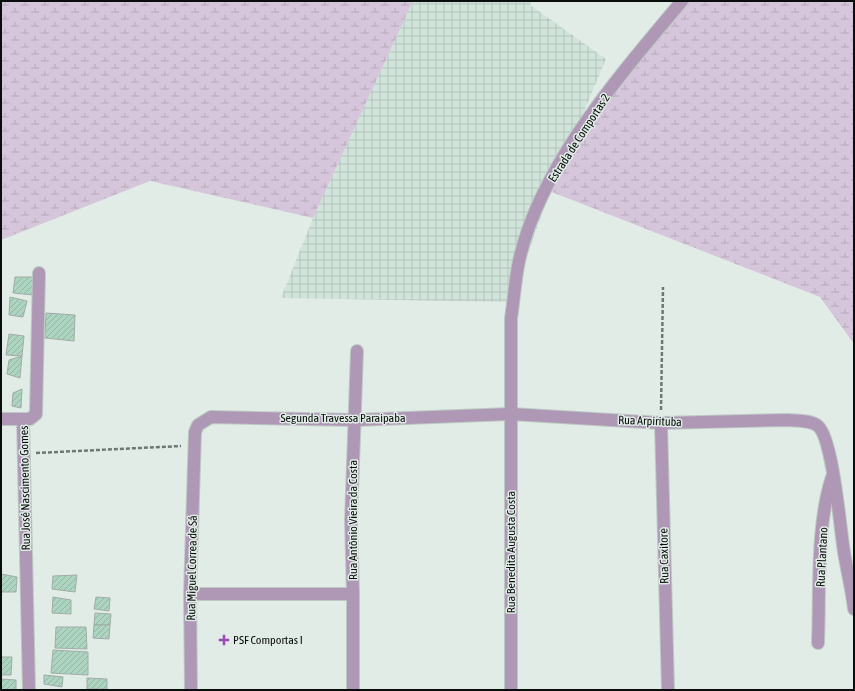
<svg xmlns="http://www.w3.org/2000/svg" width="855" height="691" font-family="'Asap Condensed',sans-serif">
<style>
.industrial{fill:url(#industrial-grid)}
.wetland{fill:url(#wetland-marsh)}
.building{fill:url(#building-hatch);stroke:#a2aca7}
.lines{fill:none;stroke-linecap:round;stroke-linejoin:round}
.minor-casing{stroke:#bec8c4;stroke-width:14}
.path{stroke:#6f7673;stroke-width:2.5;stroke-dasharray:4 2;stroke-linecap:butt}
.minor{stroke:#ae98b6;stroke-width:12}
.poi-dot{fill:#9d48b7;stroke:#e1ece7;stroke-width:1.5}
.labels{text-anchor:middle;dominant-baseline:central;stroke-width:3;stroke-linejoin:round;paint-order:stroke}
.street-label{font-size:12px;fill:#090d0b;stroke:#e1ece7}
.poi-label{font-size:12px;fill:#090d0b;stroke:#e1ece7;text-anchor:start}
</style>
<defs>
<pattern id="industrial-grid" width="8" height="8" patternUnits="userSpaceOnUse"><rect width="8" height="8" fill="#d1e4da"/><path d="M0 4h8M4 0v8" fill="none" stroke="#b2c2ba"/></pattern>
<pattern id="wetland-marsh" width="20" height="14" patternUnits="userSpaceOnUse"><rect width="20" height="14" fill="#d6c6db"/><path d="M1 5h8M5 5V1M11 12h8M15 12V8" fill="none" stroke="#b6a9bb"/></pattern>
<pattern id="building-hatch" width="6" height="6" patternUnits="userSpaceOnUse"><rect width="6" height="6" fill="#acd4c1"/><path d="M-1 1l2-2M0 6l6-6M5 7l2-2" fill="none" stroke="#93b5a4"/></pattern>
</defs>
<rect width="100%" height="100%" fill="#e1ece7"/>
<path class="industrial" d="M 413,1 L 532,1 L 530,5 L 606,59 L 546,202 L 511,302 L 281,298 L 313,218 Z"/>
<g class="wetland">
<path d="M 1,1 L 413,1 L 313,218 L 150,181 L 1,240 Z"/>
<path d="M 680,1 L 854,1 L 854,344 L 820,297 L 544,189 Z"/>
</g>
<g class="building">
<path d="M 15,277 L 33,277 L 33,295 L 13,293 Z"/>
<path d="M 10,297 L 27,301 L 23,317 L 9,315 Z"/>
<path d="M 46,313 L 75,315 L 74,341 L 45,338 Z"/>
<path d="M 9,334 L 24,336 L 22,356 L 6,355 Z"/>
<path d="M 22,356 L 20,378 L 7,374 L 9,360 Z"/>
<path d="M 22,389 L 21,408 L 12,406 L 13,393 Z"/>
<path d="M 1,574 L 17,577 L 16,592 L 1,592 Z"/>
<path d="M 77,575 L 75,592 L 52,589 L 53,576 Z"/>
<path d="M 53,597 L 71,600 L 71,614 L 52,613 Z"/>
<path d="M 96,597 L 110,598 L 109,611 L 94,609 Z"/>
<path d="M 95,613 L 111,614 L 110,625 L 94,625 Z"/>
<path d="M 94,625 L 110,625 L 109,639 L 93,638 Z"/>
<path d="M 56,627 L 86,627 L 87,649 L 55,648 Z"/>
<path d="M 53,650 L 88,652 L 88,675 L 51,673 Z"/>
<path d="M 1,657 L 12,657 L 11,675 L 1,675 Z"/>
<path d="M 44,675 L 63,677 L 62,687 L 44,684 Z"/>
<path d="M 87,678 L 107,679 L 107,689 L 87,689 Z"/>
<path d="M 1,679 L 16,680 L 16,690 L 1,690 Z"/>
</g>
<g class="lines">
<defs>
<g id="minor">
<path d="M 1,419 L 30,419 L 36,414 L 39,273"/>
<path d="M 23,419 L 29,690"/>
<path d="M 661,423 L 668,690"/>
<path d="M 190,594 L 353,594"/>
<path d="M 818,643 C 820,590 816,526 832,477"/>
<path d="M 191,690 L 190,594 L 195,432 L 198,425 L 211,417 L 356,420 L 511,414 L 661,423 L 788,420 C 797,421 811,420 818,426 C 833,439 840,528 844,552 C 847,571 852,590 854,609"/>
<path d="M 353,690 L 353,594 L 351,520 L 357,351"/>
<path d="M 511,690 L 511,318 C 514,299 515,280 519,261 C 540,165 621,74 682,1"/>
</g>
</defs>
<use href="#minor" class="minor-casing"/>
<g class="path">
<path d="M 661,410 L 663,287"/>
<path d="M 36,453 L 181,446"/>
</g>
<use href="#minor" class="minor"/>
</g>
<path class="poi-dot" d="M222 634h4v4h4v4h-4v4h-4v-4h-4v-4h4z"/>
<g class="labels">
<g class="street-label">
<text transform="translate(579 138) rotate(-57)">Estrada de Comportas 2</text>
<text x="343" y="418">Segunda Travessa Paraipaba</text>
<text transform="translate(650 421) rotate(2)">Rua Arpirituba</text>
<text transform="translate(25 488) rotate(-91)">Rua José Nascimento Gomes</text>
<text transform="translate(353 520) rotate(-90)">Rua Antônio Vieira da Costa</text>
<text transform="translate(511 552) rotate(-90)">Rua Benedita Augusta Costa</text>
<text transform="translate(664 556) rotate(-91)">Rua Caxitore</text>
<text transform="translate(822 557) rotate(-87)">Rua Plantano</text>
<text transform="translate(192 568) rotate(-89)">Rua Miguel Correa de Sá</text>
</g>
<g class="poi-label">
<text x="233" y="640">PSF Comportas I</text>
</g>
</g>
<rect width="855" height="691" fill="none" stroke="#090d0b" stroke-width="4"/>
</svg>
